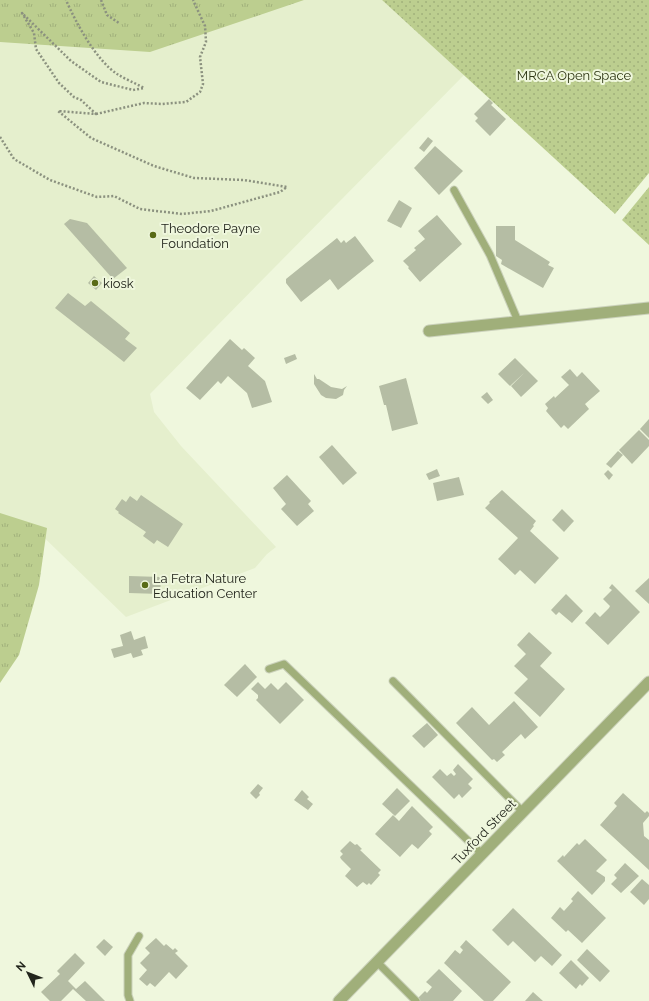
<svg xmlns="http://www.w3.org/2000/svg" width="649" height="1001" font-family="Raleway,sans-serif">
<style>
.built{fill:#e5efcd}
.grass{fill:url(#grass-tufts)}
.park{fill:url(#park-dots)}
.building{fill:#b5bda4}
.lines{fill:none;stroke-linecap:round;stroke-linejoin:round}
.service-casing{stroke:#cad1ba;stroke-width:9}
.minor-casing{stroke:#cad1ba;stroke-width:13}
.path{stroke:#8b917f;stroke-width:2.5;stroke-dasharray:2 2;stroke-linecap:butt}
.service{stroke:#a0af7a;stroke-width:7}
.minor{stroke:#a0af7a;stroke-width:11}
.poi-dot{fill:#596b17;stroke:#eff7dd;stroke-width:1.5}
.labels{text-anchor:middle;dominant-baseline:central;stroke-width:4;stroke-linejoin:round;paint-order:stroke}
.park-label{font-size:13px;fill:#2f3715;stroke:#eff7dd}
.poi-label{font-size:13px;fill:#22251c;stroke:#eff7dd;text-anchor:start}
.street-label{font-size:13px;fill:#22251c;stroke:#eff7dd}
</style>
<defs>
<pattern id="grass-tufts" width="24" height="20" patternUnits="userSpaceOnUse"><rect width="24" height="20" fill="#bcce8f"/><path d="M3 7l-1-3M5 7V3M7 7l1-3M15 17l-1-3M17 17v-4M19 17l1-3" fill="none" stroke="#a1b17b"/></pattern>
<pattern id="park-dots" width="8" height="8" patternUnits="userSpaceOnUse"><rect width="8" height="8" fill="#bcce8f"/><path d="M2 2h.1M6 6h.1" fill="none" stroke="#a1b17b" stroke-width="1.8" stroke-linecap="round"/></pattern>
</defs>
<rect width="100%" height="100%" fill="#eff7dd"/>
<path class="built" d="M 0,0 L 382,0 L 464,75 L 150,394 L 154,412 L 181,446 L 276,547 L 267,554 L 255,568 L 126,617 L 28,522 L 0,553 Z"/>
<g class="grass">
<path d="M 0,0 L 304,0 L 150,52 L 0,42 Z"/>
<path d="M 0,513 L 47,528 L 39,585 L 19,655 L 0,683 Z"/>
</g>
<g class="park">
<path d="M 382,0 L 649,0 L 649,173 L 615,214 Z"/>
<path d="M 649,187 L 649,245 L 622,220 Z"/>
</g>
<g class="building">
<path d="M 489,99 L 493,103 L 491,105 L 506,119 L 490,136 L 475,121 L 478,118 L 474,114 Z"/>
<path d="M 428,137 L 433,141 L 424,152 L 419,148 Z"/>
<path d="M 435,146 L 463,171 L 439,195 L 414,168 Z"/>
<path d="M 399,200 L 412,208 L 401,228 L 387,221 Z"/>
<path d="M 437,215 L 462,244 L 420,282 L 408,268 L 409,267 L 403,261 L 416,250 L 414,248 L 425,239 L 418,231 Z"/>
<path d="M 70,219 L 87,223 L 127,268 L 113,279 L 64,224 Z"/>
<path d="M 496,226 L 515,226 L 515,240 L 550,262 L 548,265 L 554,268 L 543,288 L 501,264 L 502,260 L 496,256 Z"/>
<path d="M 355,236 L 374,261 L 338,290 L 330,279 L 301,302 L 286,283 L 286,279 L 337,238 L 341,243 L 344,240 L 346,243 Z"/>
<path d="M 94,276 L 102,283 L 96,290 L 88,283 Z"/>
<path d="M 68,293 L 85,306 L 91,301 L 130,333 L 125,339 L 137,348 L 124,362 L 55,308 Z"/>
<path d="M 230,339 L 242,350 L 244,348 L 255,358 L 248,366 L 265,381 L 272,402 L 252,408 L 247,393 L 228,376 L 221,384 L 218,381 L 200,400 L 186,388 Z"/>
<path d="M 295,354 L 297,359 L 286,364 L 284,358 Z"/>
<path d="M 515,358 L 538,381 L 521,397 L 511,386 L 524,373 L 510,386 L 498,374 Z"/>
<path d="M 570,369 L 577,377 L 582,372 L 600,391 L 585,404 L 589,409 L 568,429 L 564,425 L 561,428 L 546,411 L 548,408 L 545,404 L 554,396 L 555,398 L 569,385 L 561,377 Z"/>
<path d="M 314,374 L 317,379 L 319,379 L 331,387 L 342,389 L 347,386 L 344,390 L 343,395 L 336,399 L 326,398 L 321,395 L 314,384 Z"/>
<path d="M 406,378 L 418,424 L 392,431 L 386,405 L 384,405 L 379,386 Z"/>
<path d="M 487,392 L 493,400 L 488,404 L 481,397 Z"/>
<path d="M 649,419 L 649,438 L 640,429 Z"/>
<path d="M 639,430 L 649,440 L 649,446 L 632,464 L 619,450 Z"/>
<path d="M 332,445 L 357,473 L 343,485 L 319,457 Z"/>
<path d="M 618,451 L 623,455 L 611,468 L 606,464 Z"/>
<path d="M 437,469 L 440,476 L 429,480 L 426,474 Z"/>
<path d="M 608,470 L 613,475 L 609,480 L 604,474 Z"/>
<path d="M 287,475 L 311,501 L 308,504 L 314,511 L 297,526 L 281,509 L 286,504 L 273,488 Z"/>
<path d="M 459,477 L 464,495 L 437,501 L 433,483 Z"/>
<path d="M 502,490 L 536,521 L 533,525 L 534,526 L 530,531 L 559,558 L 535,584 L 520,570 L 515,575 L 498,559 L 518,538 L 485,508 L 490,503 L 489,502 Z"/>
<path d="M 141,495 L 183,524 L 168,547 L 157,540 L 154,544 L 143,536 L 146,532 L 118,513 L 119,512 L 115,509 L 122,499 L 126,502 L 130,496 L 137,501 Z"/>
<path d="M 562,509 L 574,521 L 564,532 L 552,520 Z"/>
<path d="M 129,576 L 161,577 L 160,594 L 129,593 Z"/>
<path d="M 649,578 L 649,604 L 635,591 Z"/>
<path d="M 612,584 L 640,612 L 608,645 L 585,623 L 595,612 L 600,617 L 609,608 L 610,606 L 603,599 L 612,590 L 609,588 Z"/>
<path d="M 566,594 L 583,611 L 572,623 L 559,612 L 556,615 L 551,610 Z"/>
<path d="M 131,631 L 134,640 L 145,636 L 148,648 L 141,650 L 143,655 L 133,658 L 131,653 L 114,658 L 111,649 L 123,646 L 120,635 Z"/>
<path d="M 529,632 L 552,653 L 540,666 L 565,689 L 540,717 L 514,693 L 528,679 L 514,666 L 526,654 L 517,645 Z"/>
<path d="M 245,664 L 257,677 L 237,697 L 224,685 Z"/>
<path d="M 258,682 L 265,689 L 271,683 L 278,690 L 286,682 L 304,700 L 280,724 L 256,700 L 258,698 L 258,695 L 251,689 Z"/>
<path d="M 514,701 L 538,727 L 525,739 L 521,734 L 502,752 L 505,755 L 497,762 L 494,759 L 492,760 L 456,723 L 472,707 L 489,725 Z"/>
<path d="M 427,723 L 438,735 L 424,748 L 412,736 Z"/>
<path d="M 458,764 L 473,779 L 468,784 L 472,788 L 462,798 L 459,794 L 454,799 L 432,777 L 440,769 L 447,776 L 451,773 L 454,776 L 456,774 L 453,770 Z"/>
<path d="M 258,784 L 263,788 L 259,793 L 260,795 L 256,799 L 250,793 Z"/>
<path d="M 397,788 L 410,801 L 395,816 L 382,804 Z"/>
<path d="M 302,790 L 309,797 L 307,799 L 313,804 L 308,810 L 294,800 Z"/>
<path d="M 623,793 L 645,813 L 647,811 L 649,813 L 649,816 L 643,823 L 644,836 L 649,840 L 649,870 L 600,825 L 617,806 L 614,803 Z"/>
<path d="M 412,806 L 433,827 L 429,831 L 432,834 L 418,849 L 412,844 L 400,857 L 375,834 L 393,815 L 399,821 Z"/>
<path d="M 585,839 L 607,860 L 596,871 L 605,877 L 605,881 L 592,895 L 557,861 L 563,855 L 564,857 L 577,843 L 579,845 Z"/>
<path d="M 350,841 L 355,845 L 357,844 L 362,849 L 360,850 L 381,870 L 378,873 L 380,875 L 371,885 L 369,883 L 367,885 L 363,882 L 357,887 L 345,876 L 351,869 L 341,859 L 340,857 L 343,854 L 340,851 Z"/>
<path d="M 625,863 L 639,876 L 621,893 L 611,884 L 617,878 L 614,875 Z"/>
<path d="M 642,879 L 649,885 L 649,899 L 644,905 L 630,892 Z"/>
<path d="M 578,891 L 606,918 L 582,943 L 568,930 L 566,932 L 551,918 L 560,907 L 564,911 L 573,901 L 571,899 Z"/>
<path d="M 513,908 L 562,955 L 552,966 L 541,956 L 535,962 L 513,941 L 508,946 L 492,930 Z"/>
<path d="M 156,938 L 164,946 L 166,944 L 173,950 L 175,948 L 178,951 L 175,953 L 188,966 L 176,979 L 169,972 L 155,987 L 150,983 L 147,986 L 139,979 L 147,970 L 140,963 L 150,953 L 145,948 Z"/>
<path d="M 104,939 L 113,947 L 105,956 L 96,947 Z"/>
<path d="M 466,940 L 511,982 L 493,1001 L 484,1001 L 444,963 L 455,950 L 460,954 L 463,950 L 460,947 Z"/>
<path d="M 587,949 L 610,971 L 600,982 L 577,960 Z"/>
<path d="M 75,953 L 85,963 L 68,981 L 76,989 L 85,981 L 105,1001 L 86,1001 L 73,989 L 61,1001 L 50,1001 L 41,992 L 60,974 L 57,971 Z"/>
<path d="M 571,960 L 589,978 L 582,986 L 580,984 L 576,989 L 559,973 Z"/>
<path d="M 439,969 L 462,991 L 453,1001 L 419,1001 L 417,999 L 425,991 L 427,993 L 432,987 L 426,982 Z"/>
<path d="M 533,992 L 543,1001 L 525,1001 Z"/>
</g>
<g class="lines">
<defs>
<g id="service">
<path d="M 454,190 L 490,255 L 518,321"/>
<path d="M 269,669 L 284,664 L 482,854"/>
<path d="M 393,681 L 523,812"/>
<path d="M 377,962 L 416,1001"/>
<path d="M 130,1001 L 128,995 L 128,955 L 139,936"/>
</g>
<g id="minor">
<path d="M 429,331 L 649,308"/>
<path d="M 339,1001 L 649,682"/>
</g>
</defs>
<use href="#service" class="service-casing"/>
<use href="#minor" class="minor-casing"/>
<g class="path">
<path d="M 101,0 L 107,15 L 119,23"/>
<path d="M 96,114 L 144,103 L 162,104 L 186,102 L 200,92 L 203,84 L 200,57 L 206,42 L 205,26 L 193,0"/>
<path d="M 0,137 L 14,159 L 50,180 L 97,197 L 114,196 L 140,209 L 182,214 L 211,211 L 280,192 L 287,187 L 244,180 L 194,178 L 154,166 L 91,138 L 58,111 L 96,114 L 81,100 L 74,97 L 59,83 L 36,49 L 34,33 L 22,13 L 71,61 L 101,82 L 133,90 L 144,88 C 135,83 125,79 117,74 C 96,60 76,23 66,0"/>
</g>
<use href="#service" class="service"/>
<use href="#minor" class="minor"/>
</g>
<g class="poi-dot">
<circle cx="153" cy="235" r="4"/>
<circle cx="95" cy="283" r="4"/>
<circle cx="145" cy="585" r="4"/>
</g>
<g class="labels">
<g class="park-label">
<text x="574" y="75">MRCA Open Space</text>
</g>
<g class="poi-label">
<text x="161" y="228">Theodore Payne<tspan x="161" dy="15">Foundation</tspan></text>
<text x="103" y="283">kiosk</text>
<text x="153" y="578">La Fetra Nature<tspan x="153" dy="15">Education Center</tspan></text>
</g>
<g class="street-label">
<text transform="translate(484 832) rotate(-46)">Tuxford Street</text>
</g>
</g>
<g transform="translate(28 973) rotate(313)" stroke="#eff7dd" stroke-width="3" paint-order="stroke">
<path d="M0-3L7 15L0 10L-7 15Z" fill="#22251c"/>
<text y="-6" font-size="11" font-weight="bold" text-anchor="middle" fill="#22251c">N</text>
</g>
</svg>
